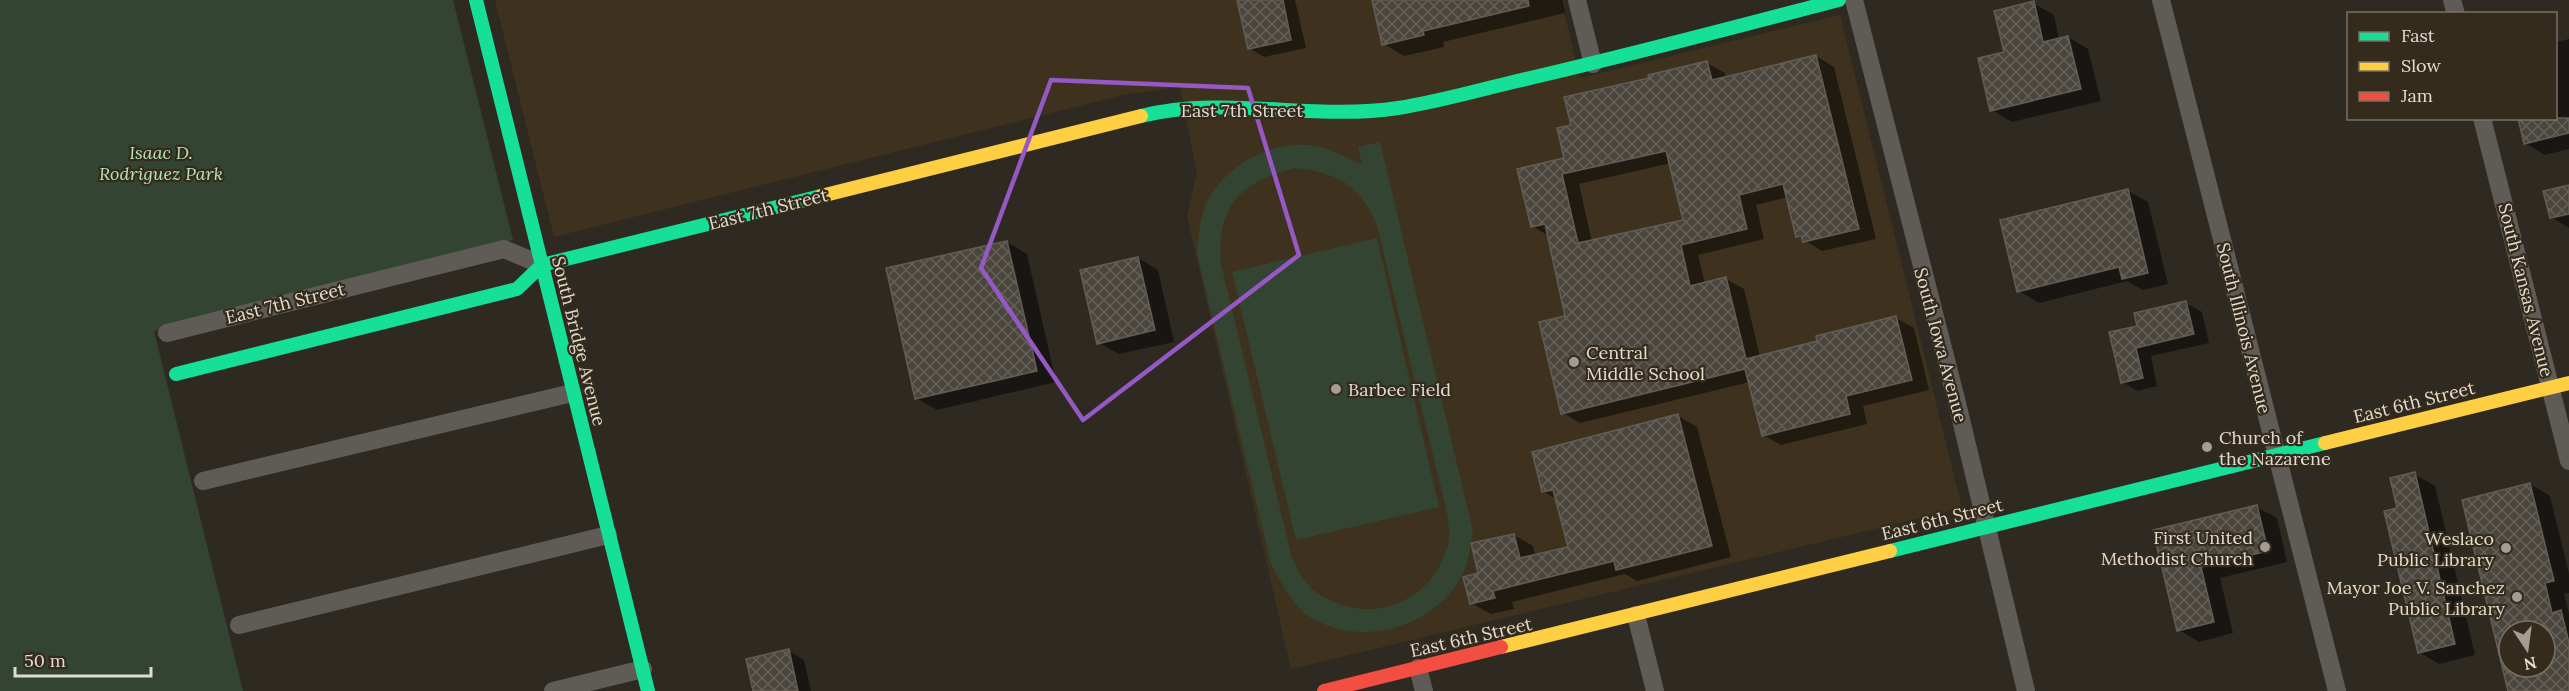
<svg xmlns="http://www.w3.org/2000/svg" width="2569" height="691" font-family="Lora,serif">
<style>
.built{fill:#3e321f}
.green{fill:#334432;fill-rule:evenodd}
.shadow{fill:#0007;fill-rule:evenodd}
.building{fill:url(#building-cross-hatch);stroke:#615d56;stroke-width:1.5;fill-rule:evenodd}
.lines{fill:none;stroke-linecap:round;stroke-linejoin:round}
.street{stroke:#5f5c58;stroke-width:18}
.fast{stroke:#16e098;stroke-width:14}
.slow{stroke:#ffcf43;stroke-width:14}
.jam{stroke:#f24e42;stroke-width:14}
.marked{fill:none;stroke:#9558c4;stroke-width:4.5;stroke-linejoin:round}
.poi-dot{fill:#a39d94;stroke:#342b1c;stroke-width:2}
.labels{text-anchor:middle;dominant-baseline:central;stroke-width:4.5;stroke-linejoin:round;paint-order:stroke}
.street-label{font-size:18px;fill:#e2dbd2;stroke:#342b1c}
.park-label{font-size:18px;font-style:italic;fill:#b4e4b6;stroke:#342b1c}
.poi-label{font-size:18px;fill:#e2dbd2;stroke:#342b1c;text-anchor:start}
</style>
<defs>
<pattern id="building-cross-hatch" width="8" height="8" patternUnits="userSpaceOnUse" patternTransform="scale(1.5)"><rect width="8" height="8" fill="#4b463d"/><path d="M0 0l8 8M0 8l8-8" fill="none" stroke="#656058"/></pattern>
</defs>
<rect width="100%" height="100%" fill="#2e2a22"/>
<path class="built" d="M 495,0 L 1561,0 L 1580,78 L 1840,15 L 1962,508 L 1291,669 L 1187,216 L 1197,173 L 1180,87 L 1123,95 L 554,237 Z"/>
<g class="green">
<path d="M 0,0 L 453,0 L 513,240 L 154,331 L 243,691 L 0,691 Z"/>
<path d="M 1380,142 L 1473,531 C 1470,549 1468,568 1457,584 C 1427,628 1365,645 1317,621 C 1295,610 1282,585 1271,564 L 1197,254 C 1198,240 1199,226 1203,212 C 1216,170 1271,138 1315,146 C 1332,149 1346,157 1362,165 L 1358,147 ZM 1295,168 C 1337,173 1357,183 1376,222 L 1446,508 C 1448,520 1451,533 1448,545 C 1432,605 1366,628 1316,592 C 1304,583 1298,570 1292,558 L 1221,264 C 1216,205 1241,182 1295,168 Z"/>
<path d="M 1377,238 L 1439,507 L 1296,540 L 1232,272 Z"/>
</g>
<g class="shadow">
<path d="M 1238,0 L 1295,0 L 1306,48 L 1264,57 L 1249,48 Z"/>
<path d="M 1374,0 L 1562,0 L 1565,13 L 1443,42 L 1444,47 L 1404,56 L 1384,44 Z"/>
<path d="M 2033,3 L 2054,15 L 2059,39 L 2068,37 L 2088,49 L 2101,101 L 2012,122 L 1992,110 L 2006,53 Z"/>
<path d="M 2569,39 L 2569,149 L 2545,155 L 2525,143 L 2556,118 L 2556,42 Z"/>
<path d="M 1816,56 L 1834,67 L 1876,239 L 1822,251 L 1797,236 L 1788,197 L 1756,205 L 1764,239 L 1698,255 L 1705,284 L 1726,279 L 1744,289 L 1760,357 L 1819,343 L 1896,318 L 1914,328 L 1929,390 L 1863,406 L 1867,424 L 1781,445 L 1763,435 L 1750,382 L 1580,423 L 1563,413 L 1567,317 L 1549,236 L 1532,226 L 1566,159 L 1572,126 L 1651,79 L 1707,63 L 1725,73 L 1726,78 ZM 1671,163 L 1685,221 L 1592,242 L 1579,184 Z"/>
<path d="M 2569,186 L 2569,228 L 2551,217 Z"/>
<path d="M 2128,191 L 2148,202 L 2168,284 L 2143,290 L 2127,281 L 2039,303 L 2019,291 Z"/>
<path d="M 1007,242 L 1027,254 L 1056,382 L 937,410 L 916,398 Z"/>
<path d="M 1138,258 L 1158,270 L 1174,342 L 1119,354 L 1099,343 Z"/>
<path d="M 2186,303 L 2202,312 L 2209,343 L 2151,356 L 2157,386 L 2138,391 L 2122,382 L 2138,327 Z"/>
<path d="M 1678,416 L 1697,427 L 1731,557 L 1637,581 L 1625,574 L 1512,602 L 1514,609 L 1491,614 L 1471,603 L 1480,574 L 1514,535 L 1533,546 L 1535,556 L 1570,548 L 1557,500 L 1543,491 Z"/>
<path d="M 2414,474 L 2435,486 L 2475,655 L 2439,664 L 2419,652 L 2399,509 Z"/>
<path d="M 2530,484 L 2550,496 L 2569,573 L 2569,593 L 2564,594 L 2569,613 L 2569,691 L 2510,691 L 2463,501 ZM 2509,631 L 2545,631 L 2545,667 L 2509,667 Z"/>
<path d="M 2256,507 L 2277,518 L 2287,562 L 2220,578 L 2233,633 L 2199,642 L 2179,630 L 2155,531 Z"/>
<path d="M 789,651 L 804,660 L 811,691 L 755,691 Z"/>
</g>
<g class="building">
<path d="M 1237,0 L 1283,0 L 1291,40 L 1248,49 Z"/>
<path d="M 1372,0 L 1528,0 L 1529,6 L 1423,31 L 1424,35 L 1382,45 Z"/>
<path d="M 2034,1 L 2043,42 L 2068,36 L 2081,89 L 1990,111 L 1978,58 L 2004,52 L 1994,11 Z"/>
<path d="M 1816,55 L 1859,229 L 1803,242 L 1801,236 L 1796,237 L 1783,184 L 1739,195 L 1747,229 L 1681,245 L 1690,286 L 1726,277 L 1746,359 L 1817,341 L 1816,336 L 1896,316 L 1912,380 L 1846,396 L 1850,414 L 1762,436 L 1745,369 L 1561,414 L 1539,322 L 1565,316 L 1545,224 L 1531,227 L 1517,169 L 1564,158 L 1557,128 L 1571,125 L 1564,97 L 1649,78 L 1648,75 L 1707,61 L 1712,80 ZM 1666,151 L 1683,220 L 1578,243 L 1562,174 Z"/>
<path d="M 2518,118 L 2569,118 L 2569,133 L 2524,144 Z"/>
<path d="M 2569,185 L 2569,214 L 2550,218 L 2543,191 Z"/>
<path d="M 2128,189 L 2148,273 L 2122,279 L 2119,267 L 2017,292 L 2000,220 Z"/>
<path d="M 1007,241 L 1037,371 L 915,399 L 886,268 Z"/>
<path d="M 1138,257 L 1155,330 L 1097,344 L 1080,270 Z"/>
<path d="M 2186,301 L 2194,334 L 2136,348 L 2143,378 L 2121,383 L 2109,332 L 2137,326 L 2134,313 Z"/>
<path d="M 1678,414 L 1712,546 L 1616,570 L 1614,561 L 1493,591 L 1495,598 L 1470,604 L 1463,577 L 1478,573 L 1471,543 L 1514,534 L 1520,558 L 1568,547 L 1553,490 L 1542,492 L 1532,452 Z"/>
<path d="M 2415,472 L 2455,644 L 2418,653 L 2384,511 L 2397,508 L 2390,478 Z"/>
<path d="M 2530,483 L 2554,581 L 2545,583 L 2552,613 L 2561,610 L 2569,643 L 2569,691 L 2508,691 L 2462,500 ZM 2509,631 L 2545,631 L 2545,667 L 2509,667 Z"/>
<path d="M 2257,505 L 2268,551 L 2201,567 L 2214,622 L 2177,631 L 2153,530 Z"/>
<path d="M 789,649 L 798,691 L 753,691 L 746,659 Z"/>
</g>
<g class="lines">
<g class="street">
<path d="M 1577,0 L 1593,64"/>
<path d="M 1854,0 L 1957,403 L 2026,691"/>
<path d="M 2161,0 L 2337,691"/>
<path d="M 2452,0 L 2456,14"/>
<path d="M 2482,118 L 2569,461"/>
<path d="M 167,333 L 504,249 L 542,265"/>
<path d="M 203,481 L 572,393"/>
<path d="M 1636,615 L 1655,691"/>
<path d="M 239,625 L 608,535"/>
<path d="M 1418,668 L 1424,691"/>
<path d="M 553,691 L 643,669"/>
</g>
<g class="fast">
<path d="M 476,0 L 648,691"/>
<path d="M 1141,116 C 1225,95 1313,121 1398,108 C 1437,102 1475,91 1513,82 C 1623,57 1731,28 1839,0"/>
<path d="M 176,374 L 517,289 L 542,265 L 821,196"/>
<path d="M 1890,551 L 2325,443"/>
</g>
<g class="slow">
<path d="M 821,196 L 1141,116"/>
<path d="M 2325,443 L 2569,383"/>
<path d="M 1501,647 L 1890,551"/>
</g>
<path class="jam" d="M 1324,691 L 1501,647"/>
</g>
<path class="marked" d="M 1051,80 L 1248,88 L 1299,255 L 1083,420 L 981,268 Z"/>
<g class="poi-dot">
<circle cx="1574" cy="362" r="6"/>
<circle cx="1336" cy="389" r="6"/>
<circle cx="2207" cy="447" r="6"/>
<circle cx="2265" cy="547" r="6"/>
<circle cx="2506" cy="548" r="6"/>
<circle cx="2517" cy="597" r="6"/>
</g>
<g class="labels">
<g class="street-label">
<text x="1242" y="110">East 7th Street</text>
<text transform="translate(768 209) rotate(-14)">East 7th Street</text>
<text transform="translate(2526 290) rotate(76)">South Kansas Avenue</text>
<text transform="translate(285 303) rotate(-14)">East 7th Street</text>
<text transform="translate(2244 328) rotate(76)">South Illinois Avenue</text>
<text transform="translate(579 341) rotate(76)">South Bridge Avenue</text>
<text transform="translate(1941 345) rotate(75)">South Iowa Avenue</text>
<text transform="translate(2414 402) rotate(-14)">East 6th Street</text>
<text transform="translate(1942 519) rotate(-14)">East 6th Street</text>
<text transform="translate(1471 637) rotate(-13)">East 6th Street</text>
</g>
<g class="park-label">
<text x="161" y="152">Isaac D.<tspan x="161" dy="21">Rodriguez Park</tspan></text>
</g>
<g class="poi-label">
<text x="1586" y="352">Central<tspan x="1586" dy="21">Middle School</tspan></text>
<text x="1348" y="389">Barbee Field</text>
<text x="2219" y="437">Church of<tspan x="2219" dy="21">the Nazarene</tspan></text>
<text x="2253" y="537" text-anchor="end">First United<tspan x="2253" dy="21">Methodist Church</tspan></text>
<text x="2494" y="538" text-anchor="end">Weslaco<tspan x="2494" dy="21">Public Library</tspan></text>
<text x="2505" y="587" text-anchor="end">Mayor Joe V. Sanchez<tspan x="2505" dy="21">Public Library</tspan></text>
</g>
</g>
<rect x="2347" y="12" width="210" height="108" fill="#342b1c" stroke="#7a7165" stroke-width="1.5"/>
<rect x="2359" y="32" width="30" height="9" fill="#16e098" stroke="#7a7165" stroke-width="1.5"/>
<text x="2401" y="42" font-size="18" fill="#e2dbd2">Fast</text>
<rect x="2359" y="62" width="30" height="9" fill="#ffcf43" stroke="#7a7165" stroke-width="1.5"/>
<text x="2401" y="72" font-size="18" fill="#e2dbd2">Slow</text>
<rect x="2359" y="92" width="30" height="9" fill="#f24e42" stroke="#7a7165" stroke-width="1.5"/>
<text x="2401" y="102" font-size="18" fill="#e2dbd2">Jam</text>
<g transform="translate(2527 649) rotate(167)"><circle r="28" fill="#342b1c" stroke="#7a7165" stroke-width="1.5"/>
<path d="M0-4.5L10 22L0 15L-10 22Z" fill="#a39d94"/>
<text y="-9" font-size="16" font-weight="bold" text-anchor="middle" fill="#e2dbd2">N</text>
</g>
<path d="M15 667v9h136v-9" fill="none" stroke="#e2dbd2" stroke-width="3"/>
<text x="24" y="667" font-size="18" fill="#e2dbd2" stroke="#342b1c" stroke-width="4.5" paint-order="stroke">50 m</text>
</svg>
